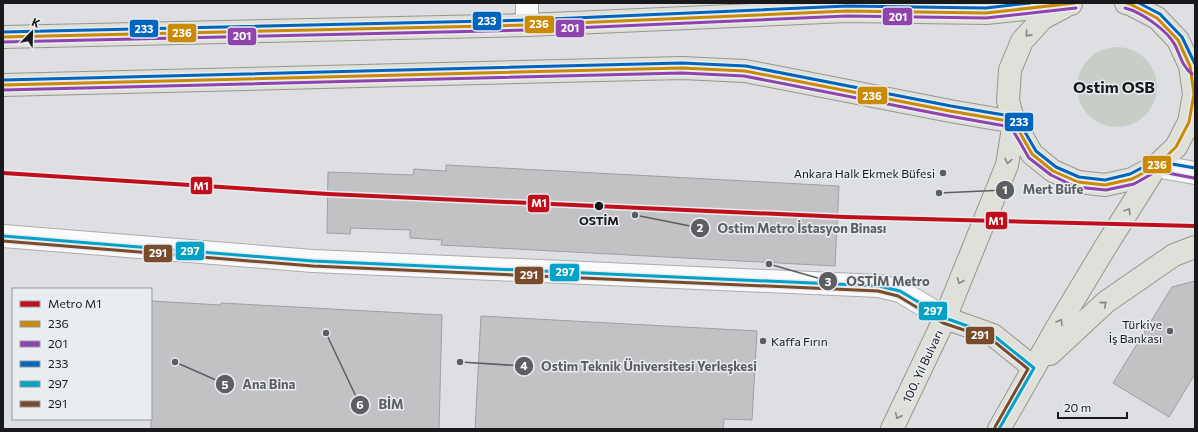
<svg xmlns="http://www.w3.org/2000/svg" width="1198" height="432" font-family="Commissioner,sans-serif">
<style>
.green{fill:#c8cec7}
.building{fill:#c2c2c4;stroke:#9e9fa1}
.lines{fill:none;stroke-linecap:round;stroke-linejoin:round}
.street-casing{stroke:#acacaf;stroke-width:24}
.secondary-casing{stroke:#acacaf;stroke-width:24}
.primary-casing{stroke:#97968b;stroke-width:24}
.street{stroke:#fafafb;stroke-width:22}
.secondary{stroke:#fafafb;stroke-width:22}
.primary{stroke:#e0e0da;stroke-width:22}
.bus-1-casing{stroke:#e9ecf1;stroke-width:6}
.bus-2-casing{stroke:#e9ecf1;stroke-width:6}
.bus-3-casing{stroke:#e9ecf1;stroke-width:6}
.bus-4-casing{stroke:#e9ecf1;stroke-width:6}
.bus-5-casing{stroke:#e9ecf1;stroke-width:6}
.bus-1{stroke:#ca8a05;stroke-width:3}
.bus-2{stroke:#8e44ad;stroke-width:3}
.bus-3{stroke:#0065bd;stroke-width:3}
.bus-4{stroke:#01a2c5;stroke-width:3}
.bus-5{stroke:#7a4b2a;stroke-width:3}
.metro-1-casing{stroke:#e9ecf1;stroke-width:7}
.metro-1{stroke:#bf0e1c;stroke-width:4}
.oneway{stroke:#868684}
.poi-dot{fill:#5d5e61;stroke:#e9ecf1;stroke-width:1.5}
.stop-dot{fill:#18191b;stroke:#e9ecf1;stroke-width:1.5}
.labels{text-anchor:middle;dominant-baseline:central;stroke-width:3;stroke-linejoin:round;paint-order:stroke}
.poi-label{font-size:12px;fill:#18191b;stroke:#e9ecf1;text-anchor:end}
.stop-label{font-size:12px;font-weight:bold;fill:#18191b;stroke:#e9ecf1}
.street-label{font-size:12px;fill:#18191b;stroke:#e9ecf1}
.district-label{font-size:16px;font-weight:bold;fill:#18191b;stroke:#e9ecf1}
.leader{fill:none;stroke:#5d5e61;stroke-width:1.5}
.callout-dot{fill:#5d5e61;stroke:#e9ecf1;stroke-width:1.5}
.mark-label{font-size:12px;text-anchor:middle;font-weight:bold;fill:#fff}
.callout-label{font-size:13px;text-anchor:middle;font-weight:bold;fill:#5d5e61;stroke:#e9ecf1;stroke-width:3;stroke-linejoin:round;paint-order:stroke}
.line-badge{stroke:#e9ecf1;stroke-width:1.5}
.badge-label{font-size:11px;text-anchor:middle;font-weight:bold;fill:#fff}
</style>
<rect width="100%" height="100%" fill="#dddfe2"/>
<circle class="green" cx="1117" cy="87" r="40"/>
<g class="building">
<path d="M 446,165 L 839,186 L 835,266 L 441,245 L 442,240 L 410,238 L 410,230 L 351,228 L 350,234 L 327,233 L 328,172 L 413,175 L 414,169 L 446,171 Z"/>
<path d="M 1195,281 L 1195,374 L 1169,417 L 1113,383 L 1172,287 Z"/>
<path d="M 151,301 L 221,305 L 221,303 L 442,315 L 439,429 L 151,429 Z"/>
<path d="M 481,316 L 757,331 L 752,420 L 724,419 L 723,429 L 475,429 Z"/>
</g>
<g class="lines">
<defs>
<path id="street" d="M 527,3 L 527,25"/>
<g id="secondary">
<path d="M 1156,166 L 1195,173"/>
<path d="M 3,236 L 313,261 L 879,286 L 900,291 L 945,318"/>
</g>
<g id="primary">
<path d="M 1064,7 L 1043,18 L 1022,41 L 1010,70 L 1008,101 L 1014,122 L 1032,154 L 1053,171 L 1078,182 L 1105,185 L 1132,179 L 1156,166 L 1176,147 L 1189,122 L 1194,94 L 1190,66 L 1178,40 L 1157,18 L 1130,4 L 1126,3"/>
<path d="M 3,37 L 527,25 L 847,11 L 986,13 L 1071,4"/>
<path d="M 3,85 L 682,68 L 745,71 L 950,111 L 1014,122"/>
<path d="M 945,318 L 993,335 L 1034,368"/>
<path d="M 1050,354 L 1106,302 L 1174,255 L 1195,247"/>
<path d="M 892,429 L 945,318 L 1007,165 L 1014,122"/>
<path d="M 999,429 L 1059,324 L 1106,246 L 1155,168"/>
</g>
</defs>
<use href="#street" class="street-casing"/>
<use href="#secondary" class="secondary-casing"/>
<use href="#primary" class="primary-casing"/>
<use href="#street" class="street"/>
<use href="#secondary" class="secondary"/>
<use href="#primary" class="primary"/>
<defs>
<g id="bus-1">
<path d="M 3,37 L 527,25 L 847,11 L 986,13 L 1075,3"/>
<path d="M 3,85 L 682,68 L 745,71 L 950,111 L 1014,122 L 1032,154 L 1053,171 L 1078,182 L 1105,185 L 1132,179 L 1156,166 L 1176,147 L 1189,122 L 1194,94 L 1190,66 L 1178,40 L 1157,18 L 1130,4 L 1126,3"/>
</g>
<g id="bus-2">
<path d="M 1125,8 C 1141,12 1167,30 1175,45 C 1180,55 1182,66 1192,74"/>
<path d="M 3,42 L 527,30 L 847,16 L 986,18 L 1076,8"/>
<path d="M 3,90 L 682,73 L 744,76 L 949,116 L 1011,127 L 1029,158 L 1051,175 L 1076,187 L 1106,190 L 1134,184 L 1157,171 L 1194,178"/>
</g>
<g id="bus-3">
<path d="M 1139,3 L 1160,14 L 1182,37 L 1195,64"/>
<path d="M 3,32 L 527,20 L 847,6 L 986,8 L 1030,3"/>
<path d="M 3,80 L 682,63 L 746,66 L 951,106 L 1016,117 L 1018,120 L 1036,151 L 1056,167 L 1079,177 L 1105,180 L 1130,174 L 1155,161 L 1195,168"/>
</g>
<path id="bus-4" d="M 3,236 L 313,261 L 879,286 L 900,291 L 945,318 L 993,335 L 1034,368 L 999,429"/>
<path id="bus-5" d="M 3,241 L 313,266 L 878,291 L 898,296 L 943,323 L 991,339 L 1028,369 L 995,427"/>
</defs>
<use href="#bus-1" class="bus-1-casing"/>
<use href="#bus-2" class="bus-2-casing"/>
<use href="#bus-3" class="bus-3-casing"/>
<use href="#bus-4" class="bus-4-casing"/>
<use href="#bus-5" class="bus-5-casing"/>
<use href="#bus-1" class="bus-1"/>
<use href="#bus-2" class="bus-2"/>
<use href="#bus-3" class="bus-3"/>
<use href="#bus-4" class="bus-4"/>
<use href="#bus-5" class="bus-5"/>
<defs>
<path id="metro-1" d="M 3,173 L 328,194 L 596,206 L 845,217 L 1195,226"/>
</defs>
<use href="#metro-1" class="metro-1-casing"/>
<use href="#metro-1" class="metro-1"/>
</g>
<defs><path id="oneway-chevron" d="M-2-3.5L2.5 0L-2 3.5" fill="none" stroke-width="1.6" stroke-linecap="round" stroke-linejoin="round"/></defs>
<g class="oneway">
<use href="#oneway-chevron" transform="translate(1028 34) rotate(132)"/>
<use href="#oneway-chevron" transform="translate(1008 161) rotate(101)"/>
<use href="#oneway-chevron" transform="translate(1128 211) rotate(-58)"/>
<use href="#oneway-chevron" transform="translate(960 281) rotate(112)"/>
<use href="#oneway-chevron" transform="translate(1104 304) rotate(-40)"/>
<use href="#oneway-chevron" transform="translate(1060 322) rotate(-59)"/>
<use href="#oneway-chevron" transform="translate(898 416) rotate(115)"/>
</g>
<g class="poi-dot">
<circle cx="943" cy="173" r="4"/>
<circle cx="1170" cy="331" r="4"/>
<circle cx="763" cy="341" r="4"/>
</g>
<circle class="stop-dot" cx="599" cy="206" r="5"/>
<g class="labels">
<g class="poi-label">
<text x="935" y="173">Ankara Halk Ekmek Büfesi</text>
<text x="1162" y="324">Türkiye<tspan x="1162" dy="14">İş Bankası</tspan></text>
<text x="771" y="341" text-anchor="start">Kaffa Fırın</text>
</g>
<g class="stop-label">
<text x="599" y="220">OSTİM</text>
</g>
<g class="street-label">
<text transform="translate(922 366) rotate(-65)">100. Yıl Bulvarı</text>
</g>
<g class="district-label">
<text x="1114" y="86">Ostim OSB</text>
</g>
</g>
<path class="leader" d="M939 193L1005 190M635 215L700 228M769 264L828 281M460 362L524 366M175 362L225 384M326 333L360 405"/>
<g class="callout-dot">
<circle cx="939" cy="193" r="4"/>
<circle cx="635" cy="215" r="4"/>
<circle cx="769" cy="264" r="4"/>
<circle cx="460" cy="362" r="4"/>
<circle cx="175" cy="362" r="4"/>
<circle cx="326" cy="333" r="4"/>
<circle cx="1005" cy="190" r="10"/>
<circle cx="700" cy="228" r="10"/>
<circle cx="828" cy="281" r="10"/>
<circle cx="524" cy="366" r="10"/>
<circle cx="225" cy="384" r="10"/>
<circle cx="360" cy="405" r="10"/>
</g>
<g class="mark-label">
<text x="1005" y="194">1</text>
<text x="700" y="232">2</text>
<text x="828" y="286">3</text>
<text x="524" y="370">4</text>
<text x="225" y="389">5</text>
<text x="360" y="409">6</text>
</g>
<g class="callout-label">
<text x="1053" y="194">Mert Büfe</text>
<text x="802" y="233">Ostim Metro İstasyon Binası</text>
<text x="888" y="286">OSTİM Metro</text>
<text x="649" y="371">Ostim Teknik Üniversitesi Yerleşkesi</text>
<text x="269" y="389">Ana Bina</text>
<text x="391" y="409">BİM</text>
</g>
<g class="line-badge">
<rect x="882" y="7" width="31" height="19" rx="4" fill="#8e44ad"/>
<rect x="472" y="11" width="30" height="20" rx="4" fill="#0065bd"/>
<rect x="524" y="15" width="31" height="19" rx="4" fill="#ca8a05"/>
<rect x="555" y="19" width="30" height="19" rx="4" fill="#8e44ad"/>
<rect x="129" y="19" width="30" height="19" rx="4" fill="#0065bd"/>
<rect x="167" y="23" width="30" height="20" rx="4" fill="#ca8a05"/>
<rect x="227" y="27" width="30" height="19" rx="4" fill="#8e44ad"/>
<rect x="857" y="86" width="31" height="19" rx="4" fill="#ca8a05"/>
<rect x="1004" y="112" width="30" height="20" rx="4" fill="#0065bd"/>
<rect x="1142" y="155" width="30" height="19" rx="4" fill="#ca8a05"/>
<rect x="190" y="176" width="23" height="19" rx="4" fill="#bf0e1c"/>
<rect x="527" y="194" width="23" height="19" rx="4" fill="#bf0e1c"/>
<rect x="985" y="211" width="23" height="19" rx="4" fill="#bf0e1c"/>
<rect x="175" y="241" width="30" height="20" rx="4" fill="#01a2c5"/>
<rect x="143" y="244" width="30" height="19" rx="4" fill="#7a4b2a"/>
<rect x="549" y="263" width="31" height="19" rx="4" fill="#01a2c5"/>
<rect x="514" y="266" width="30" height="19" rx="4" fill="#7a4b2a"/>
<rect x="918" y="301" width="30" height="20" rx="4" fill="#01a2c5"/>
<rect x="965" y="326" width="30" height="19" rx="4" fill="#7a4b2a"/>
</g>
<g class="badge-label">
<text x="898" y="21">201</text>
<text x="487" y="25">233</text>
<text x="539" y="28">236</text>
<text x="570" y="32">201</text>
<text x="144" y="33">233</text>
<text x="182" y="37">236</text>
<text x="242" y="40">201</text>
<text x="872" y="100">236</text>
<text x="1019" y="126">233</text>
<text x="1157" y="169">236</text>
<text x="201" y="190">M1</text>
<text x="539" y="207">M1</text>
<text x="996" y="225">M1</text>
<text x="190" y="255">297</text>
<text x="158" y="257">291</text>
<text x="565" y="276">297</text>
<text x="529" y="279">291</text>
<text x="933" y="315">297</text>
<text x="980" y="339">291</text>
</g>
<rect width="1198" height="432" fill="none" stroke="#18191b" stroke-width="8"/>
<rect x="12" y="288" width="140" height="132" fill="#e9ecf1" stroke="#95989b"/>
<rect x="20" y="301" width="20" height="6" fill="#bf0e1c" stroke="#95989b"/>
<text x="48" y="308" font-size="12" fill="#18191b">Metro M1</text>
<rect x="20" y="321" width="20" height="6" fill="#ca8a05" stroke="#95989b"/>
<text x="48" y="328" font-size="12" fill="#18191b">236</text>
<rect x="20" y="341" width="20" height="6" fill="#8e44ad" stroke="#95989b"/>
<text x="48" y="348" font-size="12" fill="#18191b">201</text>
<rect x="20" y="361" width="20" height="6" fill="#0065bd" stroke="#95989b"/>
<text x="48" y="368" font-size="12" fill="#18191b">233</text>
<rect x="20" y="381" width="20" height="6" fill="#01a2c5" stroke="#95989b"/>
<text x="48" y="388" font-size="12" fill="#18191b">297</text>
<rect x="20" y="401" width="20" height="6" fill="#7a4b2a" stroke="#95989b"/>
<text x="48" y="408" font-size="12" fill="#18191b">291</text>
<g transform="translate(32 32) rotate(23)" stroke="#e9ecf1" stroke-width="3" paint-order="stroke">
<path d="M0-3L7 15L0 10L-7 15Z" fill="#18191b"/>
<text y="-6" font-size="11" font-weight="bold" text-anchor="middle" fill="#18191b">K</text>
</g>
<path d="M1058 412v6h69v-6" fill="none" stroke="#18191b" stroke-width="2"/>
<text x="1064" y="412" font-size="12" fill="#18191b" stroke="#e9ecf1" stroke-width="3" paint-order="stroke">20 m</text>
</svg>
